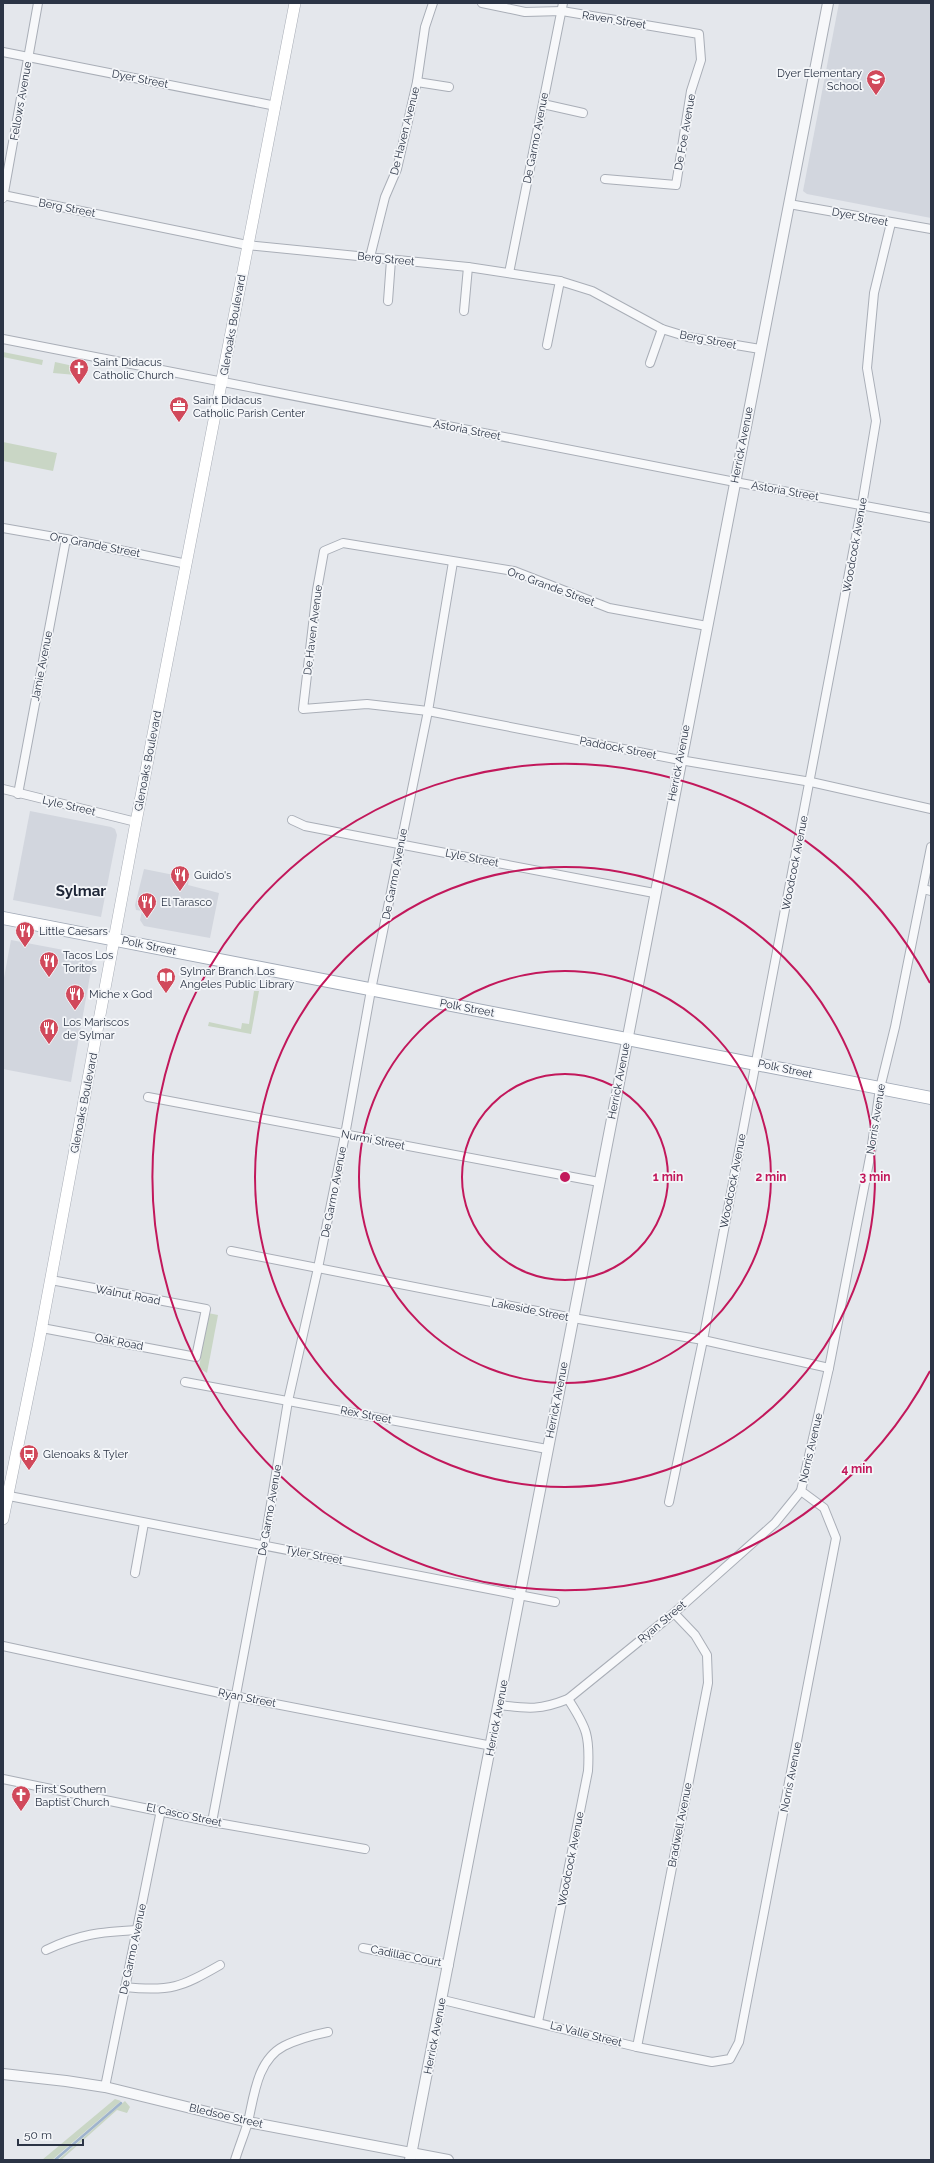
<svg xmlns="http://www.w3.org/2000/svg" width="934" height="2163" font-family="Raleway,sans-serif">
<style>
.built{fill:#d2d6de}
.green{fill:#c9d6c5}
.lines{fill:none;stroke-linecap:round;stroke-linejoin:round}
.stream{stroke:#9fb4cc;stroke-width:2.5}
.minor-casing{stroke:#a9aeb7;stroke-width:10}
.tertiary-casing{stroke:#a9aeb7;stroke-width:12}
.secondary-casing{stroke:#a9aeb7;stroke-width:12}
.primary-casing{stroke:#a3abb8;stroke-width:14}
.minor{stroke:#f7f8fa;stroke-width:8}
.tertiary{stroke:#f7f8fa;stroke-width:10}
.secondary{stroke:#fff;stroke-width:11}
.primary{stroke:#fff;stroke-width:12}
.ring{fill:none;stroke:#c2185b;stroke-width:2}
.labels{text-anchor:middle;dominant-baseline:central;stroke-width:3.5;stroke-linejoin:round;paint-order:stroke}
.street-label{font-size:11px;fill:#2b3445;stroke:#f4f6f9}
.poi-label{font-size:11px;fill:#2b3445;stroke:#f4f6f9;text-anchor:start}
.district-label{font-size:15px;font-weight:bold;fill:#1d2536;stroke:#f4f6f9}
.centre{fill:#c2185b;stroke:#f4f6f9;stroke-width:2}
.ring-label{font-size:12px;text-anchor:middle;font-weight:bold;fill:#c2185b;stroke:#f4f6f9;stroke-width:3.5;stroke-linejoin:round;paint-order:stroke}
</style>
<rect width="100%" height="100%" fill="#e4e7ec"/>
<g class="built">
<path d="M 839,3 L 931,3 L 931,218 L 807,194 L 803,191 Z"/>
<path d="M 30,811 L 111,827 L 115,829 L 117,835 L 101,917 L 13,900 Z"/>
<path d="M 144,869 L 189,878 L 188,885 L 219,893 L 210,938 L 144,926 L 140,920 L 142,911 L 136,910 L 135,905 Z"/>
<path d="M 11,940 L 90,955 L 93,959 L 71,1082 L 3,1069 L 3,983 Z"/>
</g>
<g class="green">
<path d="M 3,352 L 43,360 L 42,365 L 3,357 Z"/>
<path d="M 55,362 L 78,367 L 76,375 L 53,373 Z"/>
<path d="M 3,442 L 57,453 L 53,471 L 3,461 Z"/>
<path d="M 254,991 L 259,991 L 251,1034 L 208,1026 L 209,1022 L 241,1029 L 242,1023 L 249,1024 Z"/>
<path d="M 208,1313 L 218,1315 L 207,1373 L 199,1368 Z"/>
<path d="M 115,2099 L 121,2101 L 52,2160 L 42,2160 Z"/>
<path d="M 125,2101 L 130,2107 L 127,2113 L 117,2110 L 61,2160 L 58,2160 Z"/>
</g>
<g class="lines">
<path class="stream" d="M 55,2160 L 121,2103"/>
<defs>
<g id="minor">
<path d="M 482,3 L 525,12 L 562,11 L 699,34 L 701,60 L 691,91 L 676,185 L 605,179"/>
<path d="M 3,52 L 276,106"/>
<path d="M 417,82 L 449,87"/>
<path d="M 543,104 L 583,113"/>
<path d="M 3,195 L 247,245 L 468,267 L 560,281 L 592,291 L 662,329 L 688,337 L 760,349"/>
<path d="M 3,198 L 38,3"/>
<path d="M 789,204 L 931,229"/>
<path d="M 370,257 L 385,197 L 397,169 L 417,82 L 425,27 L 433,3"/>
<path d="M 509,273 L 563,3"/>
<path d="M 388,301 L 391,260"/>
<path d="M 464,311 L 468,267"/>
<path d="M 3,339 L 735,482 L 931,518"/>
<path d="M 547,345 L 560,281"/>
<path d="M 650,363 L 662,329"/>
<path d="M 3,528 L 66,539 L 187,564"/>
<path d="M 707,626 L 609,608 L 514,571 L 343,543 L 324,551 L 317,590 L 303,709 L 367,704 L 428,711 L 680,760 L 811,782 L 931,809"/>
<path d="M 3,789 L 136,822"/>
<path d="M 18,794 L 66,539"/>
<path d="M 292,820 L 305,826 L 654,893"/>
<path d="M 923,889 L 931,891"/>
<path d="M 148,1097 L 599,1182"/>
<path d="M 231,1251 L 573,1318 L 703,1340 L 829,1368"/>
<path d="M 42,1328 L 196,1357 L 206,1309 L 51,1280"/>
<path d="M 185,1382 L 547,1449"/>
<path d="M 4,1495 L 555,1602"/>
<path d="M 669,1502 L 703,1340 L 862,505 L 876,421 L 867,368 L 874,293 L 891,223"/>
<path d="M 135,1573 L 144,1523"/>
<path d="M 3,1646 L 234,1696 L 492,1746"/>
<path d="M 500,1705 C 528,1709 541,1710 568,1699 L 674,1613 L 775,1523 L 801,1491"/>
<path d="M 3,1779 L 212,1822 L 365,1849"/>
<path d="M 212,1822 L 264,1546 L 288,1401 L 318,1268 L 345,1135 L 371,990 L 428,711 L 453,562"/>
<path d="M 363,1948 L 449,1965"/>
<path d="M 46,1950 C 80,1934 100,1932 137,1930"/>
<path d="M 125,1987 C 170,1992 182,1987 220,1965"/>
<path d="M 443,2000 L 637,2047 L 712,2062 L 730,2059 L 739,2042 L 836,1538 L 824,1508 L 801,1491 L 829,1368 L 871,1152 L 880,1088 L 895,1027 L 931,847"/>
<path d="M 538,2022 L 588,1771 C 590,1736 587,1728 568,1699"/>
<path d="M 637,2047 L 708,1683 L 707,1655 L 695,1635 L 674,1613"/>
<path d="M 105,2087 L 161,1810"/>
<path d="M 235,2160 C 239,2147 244,2135 248,2122 C 254,2096 257,2060 284,2046 C 298,2039 313,2035 328,2032"/>
</g>
<g id="tertiary">
<path d="M 3,2074 L 66,2081 L 105,2087 L 248,2122 L 448,2160"/>
<path d="M 410,2160 C 552,1441 687,722 828,3"/>
</g>
<path id="secondary" d="M 3,1519 L 38,1347 L 136,822 L 295,3"/>
<path id="primary" d="M 3,918 L 931,1098"/>
</defs>
<use href="#minor" class="minor-casing"/>
<use href="#tertiary" class="tertiary-casing"/>
<use href="#secondary" class="secondary-casing"/>
<use href="#primary" class="primary-casing"/>
<use href="#minor" class="minor"/>
<use href="#tertiary" class="tertiary"/>
<use href="#secondary" class="secondary"/>
<use href="#primary" class="primary"/>
</g>
<g class="ring">
<circle cx="565" cy="1177" r="103"/>
<circle cx="565" cy="1177" r="206"/>
<circle cx="565" cy="1177" r="310"/>
<path d="M930 1371A413 413 0 1 1 930 983"/>
</g>
<defs>
<symbol id="school-pin" viewBox="-11 -11 22 30"><path d="M0 17L-7.5 6A9.5 9.5 0 1 1 7.5 6Z" fill="#d1495b" stroke="#f4f6f9"/><path d="M0-5L7-2L0 1L-7-2ZM-4 1L0 2.5L4 1V4Q0 6-4 4Z" fill="#fff"/></symbol>
<symbol id="church-pin" viewBox="-11 -11 22 30"><path d="M0 17L-7.5 6A9.5 9.5 0 1 1 7.5 6Z" fill="#d1495b" stroke="#f4f6f9"/><path d="M-1.2-6h2.4v3.5h3.3v2.4h-3.3V6h-2.4V-.1h-3.3v-2.4h3.3Z" fill="#fff"/></symbol>
<symbol id="office-pin" viewBox="-11 -11 22 30"><path d="M0 17L-7.5 6A9.5 9.5 0 1 1 7.5 6Z" fill="#d1495b" stroke="#f4f6f9"/><path d="M-6-3h4V-5.5h4V-3h4V5H-6ZM-1-4.5V-3h2v-1.5ZM-6 0V1H6V0Z" fill="#fff"/></symbol>
<symbol id="restaurant-pin" viewBox="-11 -11 22 30"><path d="M0 17L-7.5 6A9.5 9.5 0 1 1 7.5 6Z" fill="#d1495b" stroke="#f4f6f9"/><path d="M-5-6h1v4h1v-4h1v4h1v-4h1v5L-1.5 .5V6h-2V.5L-5-1ZM5-6V6H3V1.5H1.5Q1.5-4 5-6Z" fill="#fff"/></symbol>
<symbol id="library-pin" viewBox="-11 -11 22 30"><path d="M0 17L-7.5 6A9.5 9.5 0 1 1 7.5 6Z" fill="#d1495b" stroke="#f4f6f9"/><path d="M-6-4Q-3-5.5-.7-3.5V5Q-3 3-6 4ZM6-4Q3-5.5 .7-3.5V5Q3 3 6 4Z" fill="#fff"/></symbol>
<symbol id="bus-pin" viewBox="-11 -11 22 30"><path d="M0 17L-7.5 6A9.5 9.5 0 1 1 7.5 6Z" fill="#d1495b" stroke="#f4f6f9"/><path d="M-5-6H5V4H4V6H2V4H-2V6H-4V4H-5ZM-3.5-4V0h7V-4ZM-3.5 1.2v1.5H-2V1.2ZM2 1.2v1.5H3.5V1.2Z" fill="#fff"/></symbol>
</defs>
<g fill-rule="evenodd">
<use href="#school-pin" x="865" y="68" width="22" height="30"/>
<use href="#church-pin" x="68" y="357" width="22" height="30"/>
<use href="#office-pin" x="168" y="395" width="22" height="30"/>
<use href="#restaurant-pin" x="169" y="864" width="22" height="30"/>
<use href="#restaurant-pin" x="136" y="891" width="22" height="30"/>
<use href="#restaurant-pin" x="14" y="920" width="22" height="30"/>
<use href="#restaurant-pin" x="38" y="950" width="22" height="30"/>
<use href="#library-pin" x="155" y="966" width="22" height="30"/>
<use href="#restaurant-pin" x="64" y="983" width="22" height="30"/>
<use href="#restaurant-pin" x="38" y="1017" width="22" height="30"/>
<use href="#bus-pin" x="18" y="1443" width="22" height="30"/>
<use href="#church-pin" x="10" y="1784" width="22" height="30"/>
</g>
<g class="labels">
<g class="street-label">
<text transform="translate(614 20) rotate(9)">Raven Street</text>
<text transform="translate(140 79) rotate(11)">Dyer Street</text>
<text transform="translate(21 101) rotate(-80)">Fellows Avenue</text>
<text transform="translate(405 131) rotate(-76)">De Haven Avenue</text>
<text transform="translate(685 132) rotate(-80)">De Foe Avenue</text>
<text transform="translate(536 138) rotate(-79)">De Garmo Avenue</text>
<text transform="translate(67 208) rotate(11)">Berg Street</text>
<text transform="translate(860 217) rotate(11)">Dyer Street</text>
<text transform="translate(386 259) rotate(6)">Berg Street</text>
<text transform="translate(233 325) rotate(-80)">Glenoaks Boulevard</text>
<text transform="translate(708 340) rotate(11)">Berg Street</text>
<text transform="translate(467 430) rotate(11)">Astoria Street</text>
<text transform="translate(742 445) rotate(-79)">Herrick Avenue</text>
<text transform="translate(785 491) rotate(10)">Astoria Street</text>
<text transform="translate(95 545) rotate(11)">Oro Grande Street</text>
<text transform="translate(855 545) rotate(-80)">Woodcock Avenue</text>
<text transform="translate(551 587) rotate(20)">Oro Grande Street</text>
<text transform="translate(313 630) rotate(-83)">De Haven Avenue</text>
<text transform="translate(42 666) rotate(-79)">Jamie Avenue</text>
<text transform="translate(618 748) rotate(11)">Paddock Street</text>
<text transform="translate(148 761) rotate(-79)">Glenoaks Boulevard</text>
<text transform="translate(679 763) rotate(-79)">Herrick Avenue</text>
<text transform="translate(69 806) rotate(13)">Lyle Street</text>
<text transform="translate(472 858) rotate(11)">Lyle Street</text>
<text transform="translate(795 863) rotate(-79)">Woodcock Avenue</text>
<text transform="translate(395 874) rotate(-79)">De Garmo Avenue</text>
<text transform="translate(149 946) rotate(12)">Polk Street</text>
<text transform="translate(467 1008) rotate(11)">Polk Street</text>
<text transform="translate(785 1069) rotate(12)">Polk Street</text>
<text transform="translate(619 1081) rotate(-79)">Herrick Avenue</text>
<text transform="translate(84 1103) rotate(-79)">Glenoaks Boulevard</text>
<text transform="translate(876 1119) rotate(-81)">Norris Avenue</text>
<text transform="translate(373 1140) rotate(11)">Nurmi Street</text>
<text transform="translate(733 1181) rotate(-79)">Woodcock Avenue</text>
<text transform="translate(334 1192) rotate(-79)">De Garmo Avenue</text>
<text transform="translate(128 1295) rotate(11)">Walnut Road</text>
<text transform="translate(530 1310) rotate(11)">Lakeside Street</text>
<text transform="translate(119 1342) rotate(11)">Oak Road</text>
<text transform="translate(557 1400) rotate(-79)">Herrick Avenue</text>
<text transform="translate(366 1415) rotate(11)">Rex Street</text>
<text transform="translate(811 1448) rotate(-77)">Norris Avenue</text>
<text transform="translate(270 1510) rotate(-80)">De Garmo Avenue</text>
<text transform="translate(314 1555) rotate(11)">Tyler Street</text>
<text transform="translate(662 1622) rotate(-40)">Ryan Street</text>
<text transform="translate(247 1698) rotate(11)">Ryan Street</text>
<text transform="translate(497 1718) rotate(-79)">Herrick Avenue</text>
<text transform="translate(791 1777) rotate(-79)">Norris Avenue</text>
<text transform="translate(184 1815) rotate(12)">El Casco Street</text>
<text transform="translate(680 1825) rotate(-79)">Bradwell Avenue</text>
<text transform="translate(571 1859) rotate(-79)">Woodcock Avenue</text>
<text transform="translate(133 1949) rotate(-78)">De Garmo Avenue</text>
<text transform="translate(406 1956) rotate(11)">Cadillac Court</text>
<text transform="translate(586 2034) rotate(14)">La Valle Street</text>
<text transform="translate(435 2036) rotate(-79)">Herrick Avenue</text>
<text transform="translate(226 2116) rotate(13)">Bledsoe Street</text>
</g>
<g class="poi-label">
<text x="862" y="73" text-anchor="end">Dyer Elementary<tspan x="862" dy="13">School</tspan></text>
<text x="93" y="362">Saint Didacus<tspan x="93" dy="13">Catholic Church</tspan></text>
<text x="193" y="400">Saint Didacus<tspan x="193" dy="13">Catholic Parish Center</tspan></text>
<text x="194" y="875">Guido's</text>
<text x="161" y="902">El Tarasco</text>
<text x="39" y="931">Little Caesars</text>
<text x="63" y="955">Tacos Los<tspan x="63" dy="13">Toritos</tspan></text>
<text x="180" y="971">Sylmar Branch Los<tspan x="180" dy="13">Angeles Public Library</tspan></text>
<text x="89" y="994">Miche x God</text>
<text x="63" y="1022">Los Mariscos<tspan x="63" dy="13">de Sylmar</tspan></text>
<text x="43" y="1454">Glenoaks &amp; Tyler</text>
<text x="35" y="1789">First Southern<tspan x="35" dy="13">Baptist Church</tspan></text>
</g>
<g class="district-label">
<text x="81" y="891">Sylmar</text>
</g>
</g>
<circle cx="565" cy="1177" r="6" class="centre"/>
<g class="ring-label">
<text x="668" y="1181">1 min</text>
<text x="771" y="1181">2 min</text>
<text x="875" y="1181">3 min</text>
<text x="857" y="1473">4 min</text>
</g>
<rect width="934" height="2163" fill="none" stroke="#2b3445" stroke-width="8"/>
<path d="M18 2139v6h65v-6" fill="none" stroke="#2b3445" stroke-width="2"/>
<text x="24" y="2139" font-size="12" fill="#2b3445" stroke="#f4f6f9" stroke-width="3" paint-order="stroke">50 m</text>
</svg>
